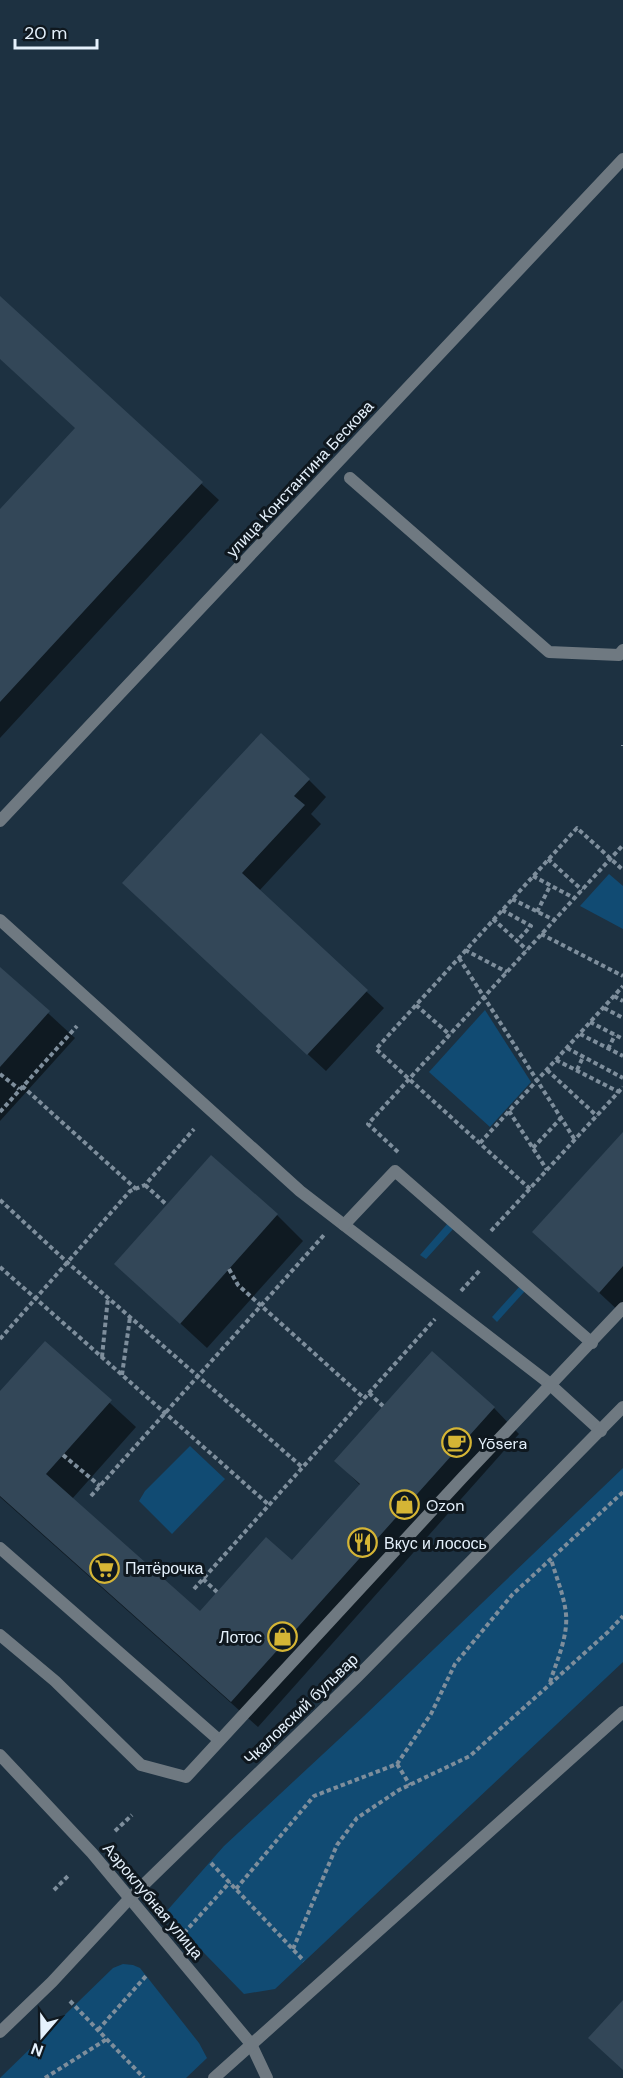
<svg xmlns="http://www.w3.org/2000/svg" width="623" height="2078" font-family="'DM Sans',sans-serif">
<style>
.green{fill:#114b73}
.shadow{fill:#0007}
.building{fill:#334758}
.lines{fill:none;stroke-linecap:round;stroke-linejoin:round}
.path{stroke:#7e8e9c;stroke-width:4;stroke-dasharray:4.5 3;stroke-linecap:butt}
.lane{stroke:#6f7981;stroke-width:12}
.street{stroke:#6f7981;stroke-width:12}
.labels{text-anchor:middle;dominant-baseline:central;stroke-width:6;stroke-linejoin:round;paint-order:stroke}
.street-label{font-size:16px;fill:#e5f1fc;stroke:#0f181f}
.poi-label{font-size:16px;fill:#e5f1fc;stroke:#0f181f;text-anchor:start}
</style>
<rect width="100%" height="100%" fill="#1d3141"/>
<g class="green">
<path d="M 609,874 L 623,886 L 623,929 L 580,906 Z"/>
<path d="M 485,1010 L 531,1082 L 490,1127 L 429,1072 Z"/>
<path d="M 448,1223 L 454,1228 L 426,1259 L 420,1255 Z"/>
<path d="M 520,1286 L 525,1291 L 497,1322 L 492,1317 Z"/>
<path d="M 190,1446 L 225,1479 L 172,1534 L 139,1501 L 145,1491 Z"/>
<path d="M 623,1468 L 623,1662 L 275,1989 L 244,1994 L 165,1913 L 224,1846 L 364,1716 Z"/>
<path d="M 123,1964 L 133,1965 L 140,1968 L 199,2043 L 207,2058 L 186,2078 L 0,2078 L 113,1968 Z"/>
</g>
<g class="shadow">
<path d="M 0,298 L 219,500 L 0,738 L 0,511 L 76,428 L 0,358 Z"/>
<path d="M 309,780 L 326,797 L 311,814 L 321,824 L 259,891 L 384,1008 L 326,1071 L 141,900 Z"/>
<path d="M 0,969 L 75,1038 L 0,1121 Z"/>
<path d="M 623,1135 L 623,1315 L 534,1232 Z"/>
<path d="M 211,1157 L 277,1215 L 303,1241 L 207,1348 L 116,1264 Z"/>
<path d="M 45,1343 L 136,1427 L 72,1499 L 200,1613 L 292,1562 L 361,1486 L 336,1461 L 432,1353 L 494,1408 L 519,1434 L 258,1727 L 0,1497 L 0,1393 Z"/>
</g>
<g class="building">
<path d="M 0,296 L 203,482 L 0,702 L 0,509 L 75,428 L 0,359 Z"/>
<path d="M 261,733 L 310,779 L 294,796 L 305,805 L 242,873 L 368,990 L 307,1055 L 122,883 Z"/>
<path d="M 0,967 L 50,1011 L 0,1067 Z"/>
<path d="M 623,1132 L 623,1266 L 599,1293 L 532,1232 Z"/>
<path d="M 211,1155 L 278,1214 L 180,1324 L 114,1264 Z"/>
<path d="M 45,1341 L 112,1400 L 46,1474 L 200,1611 L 266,1537 L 292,1560 L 360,1484 L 334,1461 L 432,1351 L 495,1407 L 231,1702 L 0,1496 L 0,1391 Z"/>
<path d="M 623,2000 L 623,2070 L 588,2038 Z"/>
</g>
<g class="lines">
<g class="path">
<path d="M 623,745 L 623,746"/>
<path d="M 548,859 L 582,890"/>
<path d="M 533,876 L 574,898"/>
<path d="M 512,899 L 554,920"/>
<path d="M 502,910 L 531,926 L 517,941"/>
<path d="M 537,912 L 550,886"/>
<path d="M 493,919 L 527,950"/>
<path d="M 541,934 L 623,976"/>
<path d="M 465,950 L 507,972"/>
<path d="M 459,958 L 575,1140"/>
<path d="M 614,996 L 623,1001"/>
<path d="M 416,1005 L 450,1035"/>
<path d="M 604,1008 L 623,1018"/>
<path d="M 590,1022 L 623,1039"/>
<path d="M 580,1034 L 623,1056"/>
<path d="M 567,1048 L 623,1078"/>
<path d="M 608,1049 L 615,1035"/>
<path d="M 556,1060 L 619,1092"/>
<path d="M 547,1070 L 597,1116"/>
<path d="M 577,1070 L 583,1057"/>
<path d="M 0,1074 L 19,1089"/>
<path d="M 22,1086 L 136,1189"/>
<path d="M 509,1111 L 547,1170"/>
<path d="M 0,1112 L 77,1026"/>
<path d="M 480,1143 L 623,986"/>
<path d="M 533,1148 L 561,1118"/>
<path d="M 398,1152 L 368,1124 L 623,845"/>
<path d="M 145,1185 L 167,1205"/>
<path d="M 530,1189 L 376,1049 L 577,828 L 623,870"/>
<path d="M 0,1200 L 68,1263 L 302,1467"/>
<path d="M 491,1231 L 623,1087"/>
<path d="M 0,1267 L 269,1505"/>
<path d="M 229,1269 L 238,1285 L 364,1398"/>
<path d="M 461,1291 L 480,1270"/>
<path d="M 0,1339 L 130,1191 L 145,1185 L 194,1129"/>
<path d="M 102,1357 L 108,1297"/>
<path d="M 122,1375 L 130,1317"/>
<path d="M 369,1393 L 383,1406"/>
<path d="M 63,1455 L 100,1486"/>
<path d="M 91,1496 L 324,1235"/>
<path d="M 203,1579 L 217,1592"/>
<path d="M 194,1589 L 435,1319"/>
<path d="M 550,1682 C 557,1660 568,1637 566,1614 C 564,1595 556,1577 551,1559"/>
<path d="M 397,1764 L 410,1785"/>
<path d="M 115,1831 L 132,1815"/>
<path d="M 211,1863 L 304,1961"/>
<path d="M 236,1889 L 314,1796 L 397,1764 L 431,1714 L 455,1664 L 512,1595 L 623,1492"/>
<path d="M 54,1890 L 69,1875"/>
<path d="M 184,1933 L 230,1882"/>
<path d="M 293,1949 L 337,1845 L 357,1818 L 399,1790 L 470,1756 L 608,1632 L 623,1616"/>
<path d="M 70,2001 L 144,2078"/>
<path d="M 98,2030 L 146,1976"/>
<path d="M 45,2078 L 107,2039"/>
</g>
<g class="lane">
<path d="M 350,478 L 549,652 L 619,655 L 623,650"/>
<path d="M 0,920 L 300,1191 L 545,1380 L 601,1431"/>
<path d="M 344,1225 L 395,1171 L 592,1343"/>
<path d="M 0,1548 L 219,1740"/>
<path d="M 0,1635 L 55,1681 L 141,1765 L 186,1777 L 463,1477 L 623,1308"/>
</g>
<g class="street">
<path d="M 0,821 L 623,159"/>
<path d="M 0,1755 L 92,1853 L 251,2044 L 267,2078"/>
<path d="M 0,2032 L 52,1982 L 130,1898 L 358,1676 L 623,1407"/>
<path d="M 214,2078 L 623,1712"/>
</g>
</g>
<defs>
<symbol id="cafe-ring" viewBox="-11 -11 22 22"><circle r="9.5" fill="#0f181f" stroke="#d5b535" stroke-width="1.5"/><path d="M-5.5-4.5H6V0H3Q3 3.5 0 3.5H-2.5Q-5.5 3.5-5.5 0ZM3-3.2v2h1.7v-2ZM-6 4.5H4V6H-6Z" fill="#d5b535"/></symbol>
<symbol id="shop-ring" viewBox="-11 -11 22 22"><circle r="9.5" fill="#0f181f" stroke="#d5b535" stroke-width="1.5"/><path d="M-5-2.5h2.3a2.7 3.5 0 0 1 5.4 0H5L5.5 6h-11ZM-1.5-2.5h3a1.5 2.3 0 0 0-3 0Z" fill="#d5b535"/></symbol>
<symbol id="restaurant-ring" viewBox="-11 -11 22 22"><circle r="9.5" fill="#0f181f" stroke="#d5b535" stroke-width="1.5"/><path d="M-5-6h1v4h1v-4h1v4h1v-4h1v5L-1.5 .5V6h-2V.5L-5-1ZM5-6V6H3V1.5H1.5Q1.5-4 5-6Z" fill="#d5b535"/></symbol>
<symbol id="supermarket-ring" viewBox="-11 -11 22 22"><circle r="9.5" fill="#0f181f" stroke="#d5b535" stroke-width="1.5"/><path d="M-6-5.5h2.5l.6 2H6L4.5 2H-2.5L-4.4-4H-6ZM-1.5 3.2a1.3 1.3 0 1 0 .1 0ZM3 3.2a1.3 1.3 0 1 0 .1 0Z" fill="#d5b535"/></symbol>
</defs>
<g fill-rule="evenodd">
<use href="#cafe-ring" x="440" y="1426" width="33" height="33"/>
<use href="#shop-ring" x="388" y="1488" width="33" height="33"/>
<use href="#restaurant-ring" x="346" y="1526" width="33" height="33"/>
<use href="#supermarket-ring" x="88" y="1552" width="33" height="33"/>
<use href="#shop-ring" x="266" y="1620" width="33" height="33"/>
</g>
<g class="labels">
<g class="street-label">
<text transform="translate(300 479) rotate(-47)">улица Константина Бескова</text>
<text transform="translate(301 1709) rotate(-44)">Чкаловский бульвар</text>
<text transform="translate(153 1901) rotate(50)">Аэроклубная улица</text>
</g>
<g class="poi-label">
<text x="478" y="1443">Yōsera</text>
<text x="426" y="1505">Ozon</text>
<text x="384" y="1543">Вкус и лосось</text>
<text x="125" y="1568">Пятёрочка</text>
<text x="262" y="1637" text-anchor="end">Лотос</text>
</g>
</g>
<g transform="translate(42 2036) rotate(200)" stroke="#0f181f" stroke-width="4.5" paint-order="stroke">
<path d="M0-4.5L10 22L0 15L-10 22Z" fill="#e5f1fc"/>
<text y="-9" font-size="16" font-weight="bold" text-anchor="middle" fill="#e5f1fc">N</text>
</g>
<path d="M15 39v9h82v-9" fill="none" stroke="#e5f1fc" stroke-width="3"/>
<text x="24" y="39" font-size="18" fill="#e5f1fc" stroke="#0f181f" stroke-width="4.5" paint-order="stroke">20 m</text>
</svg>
